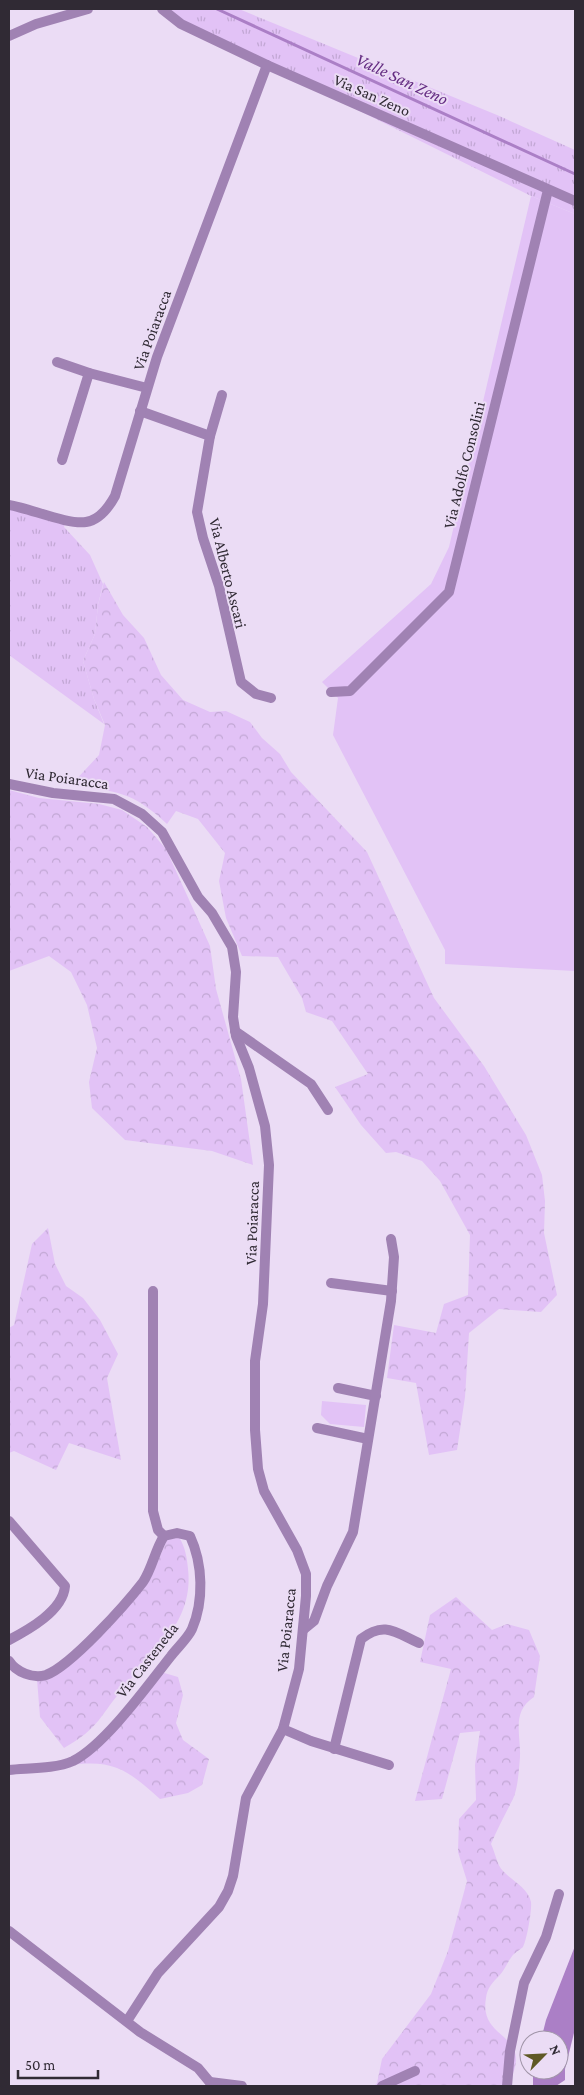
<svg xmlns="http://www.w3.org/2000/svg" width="584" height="2095" font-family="'Crimson Pro',serif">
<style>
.grass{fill:url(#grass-tufts)}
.forest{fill:url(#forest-crowns)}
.green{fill:#e2c2f6}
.water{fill:#ab7fc6}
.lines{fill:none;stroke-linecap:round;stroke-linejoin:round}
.stream{stroke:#ab7fc6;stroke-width:3}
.minor{stroke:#a082b3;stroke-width:10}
.tertiary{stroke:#a082b3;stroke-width:10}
.labels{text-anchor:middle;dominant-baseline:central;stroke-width:4;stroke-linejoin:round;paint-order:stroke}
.street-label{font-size:16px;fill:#302a34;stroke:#ebdcf5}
.water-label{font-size:18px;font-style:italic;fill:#642c82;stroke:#ebdcf5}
</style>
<defs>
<pattern id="grass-tufts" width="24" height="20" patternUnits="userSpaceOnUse" patternTransform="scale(1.25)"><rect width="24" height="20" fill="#e2c2f6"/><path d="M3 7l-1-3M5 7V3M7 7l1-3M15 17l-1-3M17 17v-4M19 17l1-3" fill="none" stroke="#c2a7d4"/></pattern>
<pattern id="forest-crowns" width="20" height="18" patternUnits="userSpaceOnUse" patternTransform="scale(1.25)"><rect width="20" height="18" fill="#e2c2f6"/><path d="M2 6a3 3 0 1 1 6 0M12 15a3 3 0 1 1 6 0" fill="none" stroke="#c2a7d4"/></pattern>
</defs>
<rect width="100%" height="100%" fill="#ebdcf5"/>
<g class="grass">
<path d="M 162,9 L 239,9 L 497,115 L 575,150 L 575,214 L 531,196 L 267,65 Z"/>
<path d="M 9,505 L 66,519 L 64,527 L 90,555 L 103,584 L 98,605 L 95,634 L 83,661 L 94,699 L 104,724 L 9,655 Z"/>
</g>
<g class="forest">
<path d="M 104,582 L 123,615 L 144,638 L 161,675 L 183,700 L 210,712 L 226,711 L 250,722 L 262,738 L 280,754 L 291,772 L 367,852 L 434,998 L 484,1066 L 526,1135 L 542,1175 L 545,1201 L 544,1233 L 557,1295 L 541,1312 L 499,1309 L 469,1333 L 465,1397 L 457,1450 L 429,1455 L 416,1383 L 387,1378 L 394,1325 L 436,1333 L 444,1304 L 468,1295 L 470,1235 L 440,1181 L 422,1161 L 396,1152 L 386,1153 L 361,1125 L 335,1087 L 368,1074 L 332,1021 L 306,1012 L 302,998 L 278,957 L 242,956 L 226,918 L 219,881 L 225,853 L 198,819 L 176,811 L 167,824 C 131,790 116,792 71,785 L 99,755 L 105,725 L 94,699 L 83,661 L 95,634 L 98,605 Z"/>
<path d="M 9,790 L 39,798 L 99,804 L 122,810 L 147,827 L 166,849 L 210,946 L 216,989 L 241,1079 L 253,1165 L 212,1151 L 125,1140 L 92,1108 L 89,1082 L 97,1048 L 87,1005 L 71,972 L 49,956 L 9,971 Z"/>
<path d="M 48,1228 L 55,1264 L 66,1286 L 83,1298 L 100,1320 L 118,1354 L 107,1378 L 121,1460 L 69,1443 L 56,1470 L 14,1451 L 9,1453 L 9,1328 L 14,1325 L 32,1244 Z"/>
<path d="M 179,1537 C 185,1547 187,1557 188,1569 C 194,1621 155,1650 125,1686 C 100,1715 100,1728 64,1748 L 40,1717 L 37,1679 L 52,1674 L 150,1579 L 167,1540 Z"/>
<path d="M 456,1597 L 492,1630 L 507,1624 L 529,1630 L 540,1656 L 534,1697 C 511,1712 521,1734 520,1757 C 519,1769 518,1788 513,1799 C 505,1814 498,1828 491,1844 C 495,1852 497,1865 503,1871 C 512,1881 528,1888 531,1902 C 532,1910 527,1940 523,1947 C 521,1949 517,1951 514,1954 C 508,1960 505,1970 499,1976 C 493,1982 487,1988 486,1998 C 478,2043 538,2031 507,2086 L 374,2086 L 377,2083 L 382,2059 L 431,1994 L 448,1951 L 467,1881 L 458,1852 L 459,1819 L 476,1800 L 475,1765 L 480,1731 L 460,1733 L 442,1799 L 415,1801 L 451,1669 L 420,1662 L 430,1615 Z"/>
<path d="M 161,1672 L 178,1677 L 183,1695 L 176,1723 L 183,1740 L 209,1759 L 202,1785 L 188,1793 L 160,1799 C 131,1773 115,1759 73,1765 C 115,1741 133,1709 161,1672 Z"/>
</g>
<g class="green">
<path d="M 531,196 L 575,214 L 575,971 L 445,964 L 445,950 L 333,735 L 338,698 L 322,682 L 431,584 L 449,547 Z"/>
<path d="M 322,1401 L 366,1405 L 364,1427 L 330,1424 L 321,1415 Z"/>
</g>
<path class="water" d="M 575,1946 L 575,2029 L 565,2069 L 565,2080 L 556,2086 L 533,2086 L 533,2070 L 559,2070 L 559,2040 L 541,2040 L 546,2020 Z"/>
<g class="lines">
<path class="stream" d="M 217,9 L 575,174"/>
<g class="minor">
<path d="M 9,36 L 36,24 L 88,9"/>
<path d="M 57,362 L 89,373"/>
<path d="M 140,411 L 210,436 L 197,512 L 203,538 L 219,586 L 241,682 L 256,694 L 271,698"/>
<path d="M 210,436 L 222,395"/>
<path d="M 62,460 L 89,373 L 147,388"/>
<path d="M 9,505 C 29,508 68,525 86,522 C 99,520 109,507 115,496 L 157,357 L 267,65"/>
<path d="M 331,692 L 350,691 L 449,592 L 548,190"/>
<path d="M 9,784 L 53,793 L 114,799 L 142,814 L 162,832 L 198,897 L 212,913 L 232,947 L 236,972 L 233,1017 L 236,1036 L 249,1068 L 265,1126 L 269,1165 L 263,1304 L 255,1361 L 255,1430 L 258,1469 L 264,1491 L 297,1550 L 306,1574 L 306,1596 L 299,1669 L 283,1729 L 246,1798 L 233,1876 L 228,1891 L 219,1907 L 158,1973 L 127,2021"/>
<path d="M 235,1031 L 311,1084 L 328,1110"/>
<path d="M 331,1283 L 392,1291"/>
<path d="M 153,1291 L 153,1511 L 158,1530 L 164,1536"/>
<path d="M 338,1388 L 376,1396"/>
<path d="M 317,1428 L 368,1439"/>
<path d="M 9,1521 L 65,1586 C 63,1611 28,1630 9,1640"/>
<path d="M 303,1630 L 314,1621 L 327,1586 L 353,1532 L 391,1301 L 394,1257 L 391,1239"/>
<path d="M 283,1729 L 311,1741 L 389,1765"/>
<path d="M 334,1749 L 361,1639 C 384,1621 395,1632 419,1643"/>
<path d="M 210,2082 L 242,2086"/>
<path d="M 382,2086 L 415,2071"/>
<path d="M 507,2086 L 510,2051 L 524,1983 L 546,1937 L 559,1894"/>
</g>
<g class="tertiary">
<path d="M 162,9 L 181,24 L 267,65 L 575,201"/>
<path d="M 9,1661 C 16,1672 33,1679 46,1675 C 71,1666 126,1604 143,1582 C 152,1569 155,1550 164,1536 L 177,1533 L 190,1536 C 203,1564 204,1601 192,1629 C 188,1638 177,1648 171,1656 C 148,1685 105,1745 73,1761 C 55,1769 28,1768 9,1770"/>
<path d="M 9,1931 L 140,2032 L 198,2068 L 213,2086"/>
</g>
</g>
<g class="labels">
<g class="street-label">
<text transform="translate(372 95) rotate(24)">Via San Zeno</text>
<text transform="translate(152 330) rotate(-70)">Via Poiaracca</text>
<text transform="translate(464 465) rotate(-76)">Via Adolfo Consolini</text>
<text transform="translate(228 573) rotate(76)">Via Alberto Ascari</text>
<text transform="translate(67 778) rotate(8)">Via Poiaracca</text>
<text transform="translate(252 1223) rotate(-88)">Via Poiaracca</text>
<text transform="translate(286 1630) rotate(-84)">Via Poiaracca</text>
<text transform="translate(147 1660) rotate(-52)">Via Casteneda</text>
</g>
<g class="water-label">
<text transform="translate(402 79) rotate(25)">Valle San Zeno</text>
</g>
</g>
<rect width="584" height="2095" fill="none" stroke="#302a34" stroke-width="20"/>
<g transform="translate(544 2055) rotate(66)"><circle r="24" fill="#ebdcf5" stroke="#a095a8"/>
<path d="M0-4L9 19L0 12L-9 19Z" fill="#5f5825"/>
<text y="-8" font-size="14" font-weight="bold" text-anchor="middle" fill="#302a34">N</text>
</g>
<path d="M18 2070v8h80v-8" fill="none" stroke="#302a34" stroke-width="2.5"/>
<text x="25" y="2070" font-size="15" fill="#302a34" stroke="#ebdcf5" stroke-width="4" paint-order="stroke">50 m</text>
</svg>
